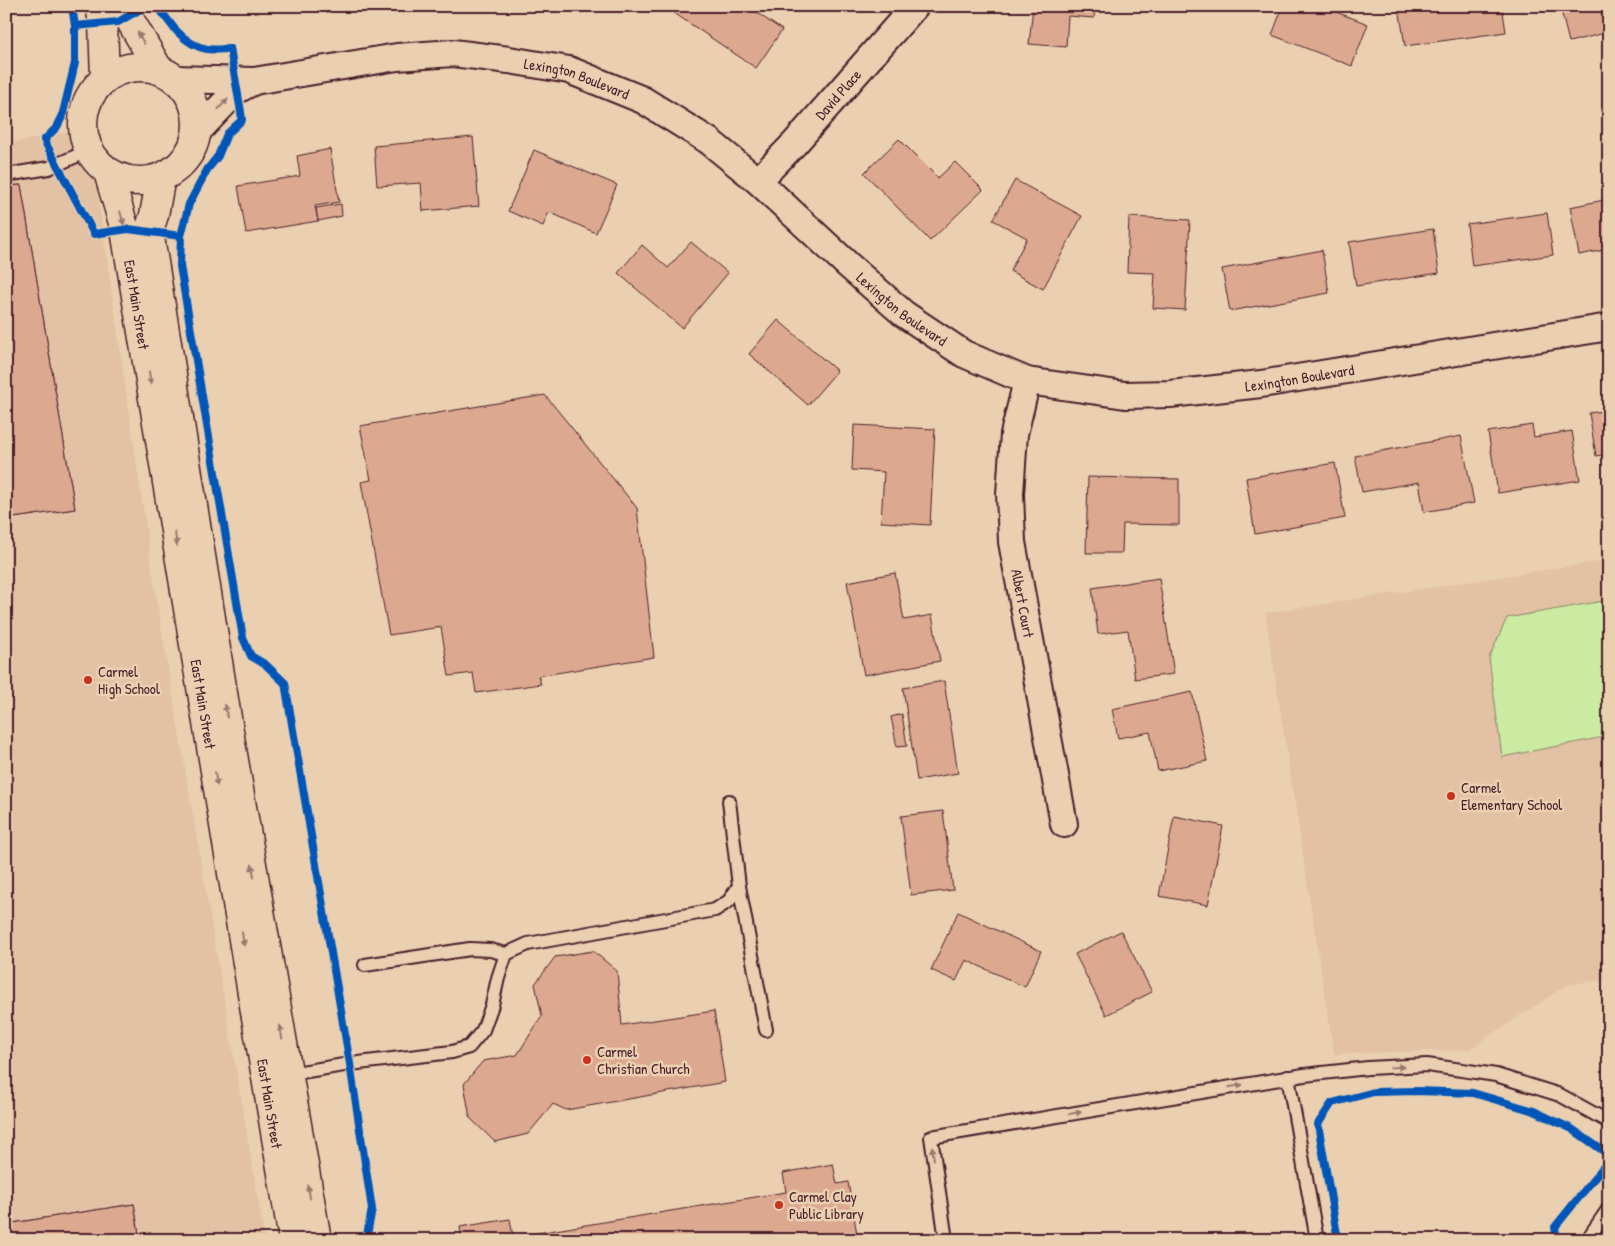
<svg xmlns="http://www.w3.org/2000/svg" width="1615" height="1246" font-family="'Patrick Hand',sans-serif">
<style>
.built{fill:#e3c1a5}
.green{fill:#cbeba3;stroke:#8a8567}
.building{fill:#dca990;stroke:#4a1f2b}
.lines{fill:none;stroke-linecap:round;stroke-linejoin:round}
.lane-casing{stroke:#4a1f2b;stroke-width:16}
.street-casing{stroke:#4a1f2b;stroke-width:30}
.secondary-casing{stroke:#4a1f2b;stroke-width:31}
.lane{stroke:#ead0b1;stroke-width:12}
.street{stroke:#ead0b1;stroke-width:26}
.secondary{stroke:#ead0b1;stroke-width:28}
.cycleway-casing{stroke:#ead0b1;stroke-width:11}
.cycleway{stroke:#0057b8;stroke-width:8}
.oneway{fill:#9a786e}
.poi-dot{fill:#c8321e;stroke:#ead0b1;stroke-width:2}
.labels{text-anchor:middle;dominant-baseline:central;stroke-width:5;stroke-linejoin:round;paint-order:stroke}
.street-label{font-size:15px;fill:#4a1f2b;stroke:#ead0b1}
.poi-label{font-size:15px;fill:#4a1f2b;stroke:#ead0b1;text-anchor:start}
</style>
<rect width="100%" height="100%" fill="#ead0b1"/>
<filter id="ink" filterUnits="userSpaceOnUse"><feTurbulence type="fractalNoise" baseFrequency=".02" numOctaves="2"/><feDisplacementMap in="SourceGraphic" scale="10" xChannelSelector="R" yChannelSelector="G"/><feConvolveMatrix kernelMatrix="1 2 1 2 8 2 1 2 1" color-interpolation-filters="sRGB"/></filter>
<g filter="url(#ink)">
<g class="built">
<path d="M 88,128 L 156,596 L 265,1240 L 6,1240 L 6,144 Z"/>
<path d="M 1609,560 L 1609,979 L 1567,985 L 1468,1050 L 1334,1054 L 1265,613 Z"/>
</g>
<path class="green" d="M 1609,600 L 1609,736 L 1502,757 L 1489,658 L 1507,618 Z"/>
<g class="building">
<path d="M 679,6 L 747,6 L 782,30 L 756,68 L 674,13 Z"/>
<path d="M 1033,6 L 1095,6 L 1094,18 L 1068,16 L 1066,47 L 1029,44 Z"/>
<path d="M 1283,6 L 1320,6 L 1368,24 L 1352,66 L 1272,35 Z"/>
<path d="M 1407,6 L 1502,6 L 1506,32 L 1405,46 L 1399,7 Z"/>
<path d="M 1560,6 L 1603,6 L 1609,32 L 1569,42 Z"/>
<path d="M 473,137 L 479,206 L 423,211 L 421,183 L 377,186 L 374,146 Z"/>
<path d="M 899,139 L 938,178 L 955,162 L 983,190 L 930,241 L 864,173 Z"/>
<path d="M 330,149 L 339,202 L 315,206 L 318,221 L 246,233 L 238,186 L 300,176 L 297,156 Z"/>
<path d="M 534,150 L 617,185 L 596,233 L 549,212 L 543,226 L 508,211 Z"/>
<path d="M 1015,180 L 1082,216 L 1043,289 L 1010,271 L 1027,238 L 993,220 Z"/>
<path d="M 21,185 L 75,509 L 6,519 L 6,186 Z"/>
<path d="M 21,185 L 75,509 L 6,519 L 6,186 Z"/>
<path d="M 1609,199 L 1609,249 L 1579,255 L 1570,207 Z"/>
<path d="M 341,204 L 342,216 L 318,221 L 316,208 Z"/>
<path d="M 1547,213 L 1553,255 L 1472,266 L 1467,224 Z"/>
<path d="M 1129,217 L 1190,220 L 1185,310 L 1153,308 L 1155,273 L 1127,272 Z"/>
<path d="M 1433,229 L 1439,273 L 1356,286 L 1349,242 Z"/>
<path d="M 691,242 L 728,273 L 682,328 L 618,273 L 642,245 L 668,268 Z"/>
<path d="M 1322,250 L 1329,293 L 1230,311 L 1222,269 Z"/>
<path d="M 778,320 L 837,371 L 808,405 L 749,354 Z"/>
<path d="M 545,395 L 637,508 L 654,657 L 538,676 L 541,684 L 476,693 L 473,673 L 449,676 L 441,627 L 389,635 L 361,482 L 371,480 L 360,426 Z"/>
<path d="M 1609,410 L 1609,454 L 1596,456 L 1589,413 Z"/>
<path d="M 854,425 L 935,429 L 930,525 L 881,522 L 884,472 L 852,470 Z"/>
<path d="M 1532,425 L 1534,437 L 1572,431 L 1580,480 L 1498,493 L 1488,432 Z"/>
<path d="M 1461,436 L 1474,503 L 1424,512 L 1419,482 L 1362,492 L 1355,456 Z"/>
<path d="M 1335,463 L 1345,518 L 1255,534 L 1246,478 Z"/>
<path d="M 1088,477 L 1179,479 L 1179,525 L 1123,524 L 1122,553 L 1086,553 Z"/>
<path d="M 895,573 L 904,620 L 932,615 L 940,661 L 864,675 L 847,582 Z"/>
<path d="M 1159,578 L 1174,674 L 1135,679 L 1128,630 L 1098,634 L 1092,588 Z"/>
<path d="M 944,681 L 958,773 L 917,780 L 903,688 Z"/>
<path d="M 1192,692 L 1207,761 L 1158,771 L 1150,732 L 1118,738 L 1112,709 Z"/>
<path d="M 902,714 L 907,746 L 897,747 L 891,717 Z"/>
<path d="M 943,811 L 953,890 L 911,895 L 901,816 Z"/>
<path d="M 1174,816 L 1223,826 L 1208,905 L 1159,896 Z"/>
<path d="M 958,912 L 1041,951 L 1025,987 L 966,960 L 956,981 L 931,970 Z"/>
<path d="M 1121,931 L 1152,992 L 1106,1015 L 1075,954 Z"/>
<path d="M 593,951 L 617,971 L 622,1025 L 714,1011 L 725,1082 L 566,1110 L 553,1104 L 528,1134 L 495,1142 L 470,1118 L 464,1084 L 483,1061 L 517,1055 L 542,1016 L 535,984 L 555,957 Z"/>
<path d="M 833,1164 L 837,1184 L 848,1182 L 858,1240 L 462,1240 L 460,1227 L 510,1219 L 513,1237 L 786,1192 L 783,1173 Z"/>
<path d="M 134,1204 L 140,1240 L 6,1240 L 6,1224 Z"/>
<path d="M 134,1204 L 140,1240 L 6,1240 L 6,1224 Z"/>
</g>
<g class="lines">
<defs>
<g id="lane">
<path d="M 6,175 L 49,168 L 90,150"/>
<path d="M 739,886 L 766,1030"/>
<path d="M 365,965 L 470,949 L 490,950 L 506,954"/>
<path d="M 289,1074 L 350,1064 L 452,1052 L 469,1047 L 483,1030 L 492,1005 L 498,978 L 506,954 L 528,944 L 715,910 L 729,901 L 739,886 L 729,801"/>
<path d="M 1288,1077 L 1317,1240"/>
<path d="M 946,1240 L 931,1137 L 1304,1075 L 1368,1068 L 1427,1065 L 1496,1075 L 1560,1095 L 1609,1122"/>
<path d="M 1587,1240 L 1609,1208"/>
</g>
<g id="street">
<path id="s1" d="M 174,79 L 254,81 L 397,57 L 453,53 L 509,60 L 569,70 L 643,100 L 709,141 L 758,181 L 848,265 L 904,314 L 964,354 L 1027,381 L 1125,395 L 1170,394 L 1261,384 L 1609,327"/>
<path d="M 196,133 L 237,90 L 254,81"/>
<path id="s2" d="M 758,181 L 795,143 L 915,6"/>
<path id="s3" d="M 1027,381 L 1014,434 L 1010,494 L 1012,542 L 1064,824"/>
</g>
<g id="secondary">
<path d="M 100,6 L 103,23 L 105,78"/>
<path d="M 122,6 L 159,70"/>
<circle cx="140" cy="124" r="57"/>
<path id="s4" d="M 108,172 L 125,230 L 293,1240"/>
<path d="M 161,177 L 154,215 L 149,231 L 231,743 L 317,1240"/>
</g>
</defs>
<use href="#lane" class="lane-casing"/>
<use href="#street" class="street-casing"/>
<use href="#secondary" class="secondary-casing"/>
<use href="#lane" class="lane"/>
<use href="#street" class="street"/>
<use href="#secondary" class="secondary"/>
<defs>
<g id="cycleway">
<path d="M 72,6 L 75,26 L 75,63 L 62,117 L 57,127 L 44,140 L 94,234 L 128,229 L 181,236"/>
<path d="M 158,6 C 169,23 184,45 207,49 C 214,50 223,49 230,49 L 241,112 L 242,120 L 227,134 L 218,156 L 207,170 L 189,204 L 181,236 L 180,266 L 243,638 L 251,656 L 266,665 L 285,683 L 350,1064 L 372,1209 L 366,1240"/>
<path d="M 75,26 L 118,22 L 146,6"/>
<path d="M 1338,1240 L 1318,1124 L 1332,1103 L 1374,1092 L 1418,1091 L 1473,1093 L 1534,1111 L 1572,1129 L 1609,1155"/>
<path d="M 1557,1240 L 1555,1227 L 1609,1160"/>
</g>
</defs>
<use href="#cycleway" class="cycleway-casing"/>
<use href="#cycleway" class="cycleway"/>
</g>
<defs><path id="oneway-solid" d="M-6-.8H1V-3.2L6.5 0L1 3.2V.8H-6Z" transform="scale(1.25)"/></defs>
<g class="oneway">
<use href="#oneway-solid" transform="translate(141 38) rotate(-120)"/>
<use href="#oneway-solid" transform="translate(223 104) rotate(-47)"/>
<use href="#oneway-solid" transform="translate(122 218) rotate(74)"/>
<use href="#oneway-solid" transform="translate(150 378) rotate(81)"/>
<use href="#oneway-solid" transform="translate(176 539) rotate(81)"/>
<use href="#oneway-solid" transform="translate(226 711) rotate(-99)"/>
<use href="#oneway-solid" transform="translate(216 779) rotate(81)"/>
<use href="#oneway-solid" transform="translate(253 871) rotate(-100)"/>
<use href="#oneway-solid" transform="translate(243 939) rotate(81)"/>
<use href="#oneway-solid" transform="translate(281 1032) rotate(-100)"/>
<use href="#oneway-solid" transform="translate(1397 1067) rotate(-3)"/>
<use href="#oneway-solid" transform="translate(1236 1086) rotate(-10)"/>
<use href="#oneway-solid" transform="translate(1075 1113) rotate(-10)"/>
<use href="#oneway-solid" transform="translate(933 1153) rotate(-98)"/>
<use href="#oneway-solid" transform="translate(309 1192) rotate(-100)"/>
</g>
</g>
<g class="poi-dot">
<circle cx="88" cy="680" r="5"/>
<circle cx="1451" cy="796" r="5"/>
<circle cx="587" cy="1060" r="5"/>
<circle cx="779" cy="1205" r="5"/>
</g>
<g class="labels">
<g class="street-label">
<text stroke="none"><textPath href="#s1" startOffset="408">Lexington Boulevard</textPath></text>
<text stroke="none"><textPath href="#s2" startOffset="118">David Place</textPath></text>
<text stroke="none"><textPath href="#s4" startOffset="136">East Main Street</textPath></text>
<text stroke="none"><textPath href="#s1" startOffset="812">Lexington Boulevard</textPath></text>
<text stroke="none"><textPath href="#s1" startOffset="1232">Lexington Boulevard</textPath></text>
<text stroke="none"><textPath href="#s3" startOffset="225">Albert Court</textPath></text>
<text stroke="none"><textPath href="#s4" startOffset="541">East Main Street</textPath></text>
<text stroke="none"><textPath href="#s4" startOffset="946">East Main Street</textPath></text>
</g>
<g class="poi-label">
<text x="98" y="671">Carmel<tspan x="98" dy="17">High School</tspan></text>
<text x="1461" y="787">Carmel<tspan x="1461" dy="17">Elementary School</tspan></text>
<text x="597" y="1051">Carmel<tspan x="597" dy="17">Christian Church</tspan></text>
<text x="789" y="1196">Carmel Clay<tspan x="789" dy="17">Public Library</tspan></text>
</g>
</g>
<rect width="1615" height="1246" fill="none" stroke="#ead0b1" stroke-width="25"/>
<rect x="12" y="12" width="1590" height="1221" fill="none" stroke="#4a1f2b" stroke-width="2" filter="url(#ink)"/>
</svg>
